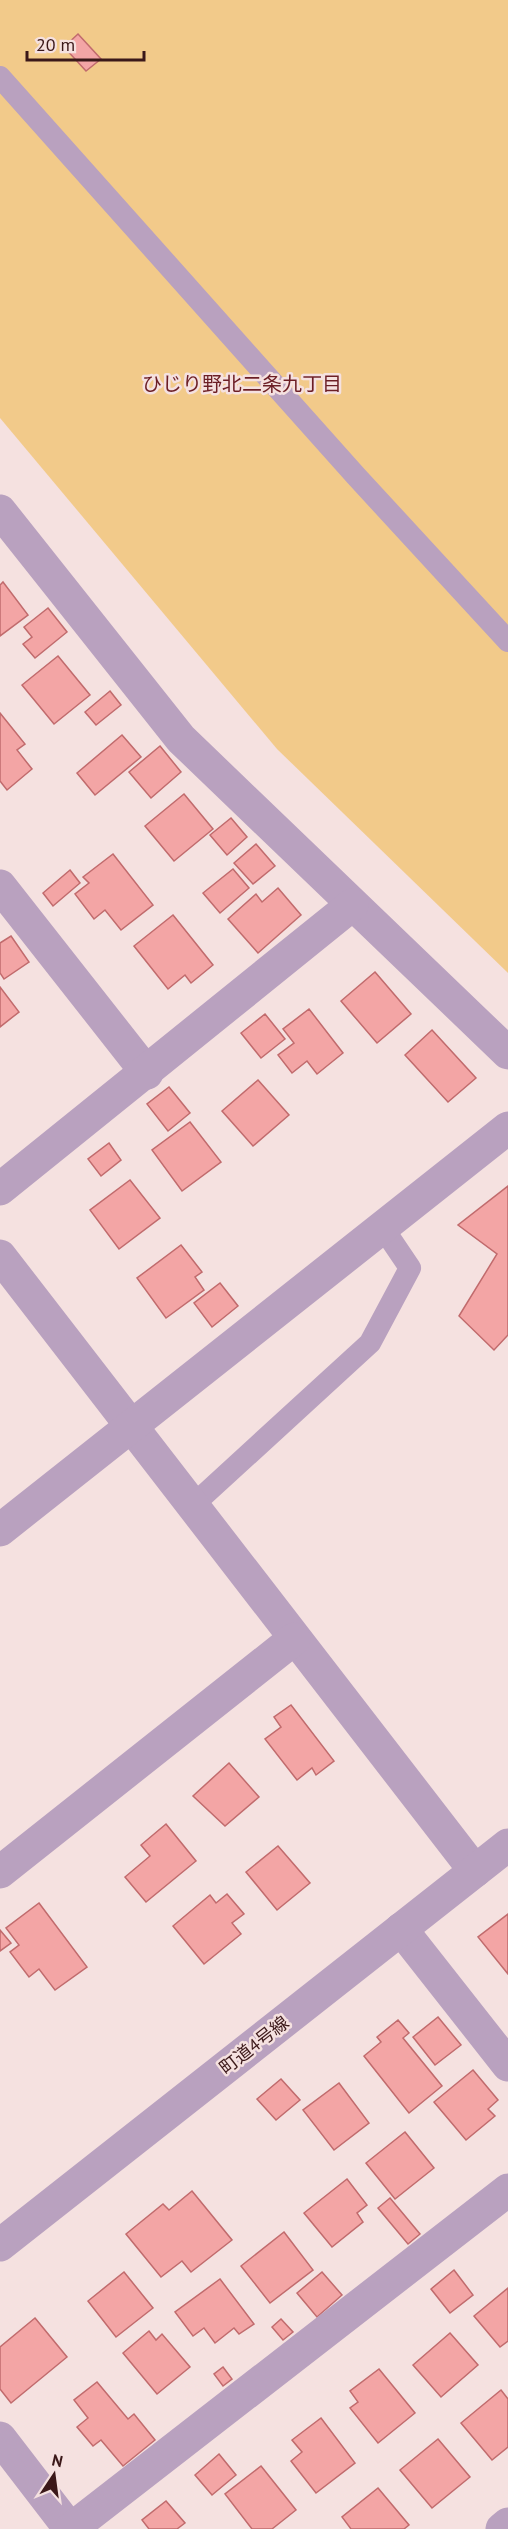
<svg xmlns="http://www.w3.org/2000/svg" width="508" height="2529" font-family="'PT Sans','Noto Sans JP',sans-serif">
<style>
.green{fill:#f2ca8a}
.building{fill:#f3a5a5;stroke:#c16b6d;stroke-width:1.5}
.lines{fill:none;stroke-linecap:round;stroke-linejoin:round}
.service{stroke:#b9a1bf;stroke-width:22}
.minor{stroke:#b9a1bf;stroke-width:33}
.tertiary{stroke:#b9a1bf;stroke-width:33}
.labels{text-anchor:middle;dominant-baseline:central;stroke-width:5;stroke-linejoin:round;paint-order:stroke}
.street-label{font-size:18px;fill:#3b1819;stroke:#f5e1e0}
.neighbourhood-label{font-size:20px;fill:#6c1e25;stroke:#f5e1e0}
</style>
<rect width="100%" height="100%" fill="#f5e1e0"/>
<path class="green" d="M 0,0 L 508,0 L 508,973 L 277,749 L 0,418 Z"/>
<g class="building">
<path d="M 78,34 L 101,59 L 86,71 L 64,47 Z"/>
<path d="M 3,582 L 28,615 L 0,636 L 0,585 Z"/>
<path d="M 48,608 L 67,632 L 35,658 L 23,644 L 32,637 L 24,627 Z"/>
<path d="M 58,656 L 90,695 L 54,724 L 22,685 Z"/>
<path d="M 110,691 L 121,705 L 96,725 L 85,712 Z"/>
<path d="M 0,713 L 25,744 L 17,750 L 32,769 L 7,790 L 0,781 Z"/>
<path d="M 122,735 L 141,757 L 95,795 L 77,773 Z"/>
<path d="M 160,746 L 181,772 L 151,798 L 129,772 Z"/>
<path d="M 184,794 L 213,829 L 174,861 L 145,826 Z"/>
<path d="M 231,818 L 247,837 L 227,855 L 210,835 Z"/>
<path d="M 256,844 L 275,866 L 253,884 L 234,863 Z"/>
<path d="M 113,854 L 153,905 L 121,930 L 105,910 L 94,919 L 75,894 L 89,883 L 83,877 Z"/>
<path d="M 233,869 L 249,888 L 220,913 L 203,893 Z"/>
<path d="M 70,870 L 80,883 L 53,906 L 43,893 Z"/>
<path d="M 278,888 L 301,915 L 258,953 L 228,919 L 256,894 L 262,902 Z"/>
<path d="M 173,915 L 213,965 L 191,983 L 185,975 L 168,989 L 134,946 Z"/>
<path d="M 11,936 L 29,962 L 4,979 L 0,973 L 0,943 Z"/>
<path d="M 375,972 L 411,1014 L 377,1043 L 341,1001 Z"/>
<path d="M 0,987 L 19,1012 L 0,1027 Z"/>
<path d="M 309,1009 L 343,1053 L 317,1074 L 307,1061 L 292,1073 L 278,1055 L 294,1043 L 283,1029 Z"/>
<path d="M 265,1014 L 285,1039 L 261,1058 L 241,1033 Z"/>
<path d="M 432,1030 L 476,1078 L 448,1102 L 405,1055 Z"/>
<path d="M 258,1080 L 289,1115 L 253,1146 L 222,1111 Z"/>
<path d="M 169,1087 L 190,1113 L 168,1131 L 147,1104 Z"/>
<path d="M 190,1122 L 221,1162 L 182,1191 L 152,1150 Z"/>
<path d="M 109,1143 L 121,1160 L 101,1176 L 88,1159 Z"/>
<path d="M 130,1180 L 160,1218 L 119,1249 L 90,1210 Z"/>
<path d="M 508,1186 L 508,1335 L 494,1350 L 459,1316 L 497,1254 L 458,1225 Z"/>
<path d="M 181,1245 L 202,1272 L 195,1277 L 204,1290 L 166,1318 L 137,1278 Z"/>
<path d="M 220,1283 L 238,1306 L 212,1327 L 194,1303 Z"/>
<path d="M 291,1705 L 334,1761 L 316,1775 L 312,1768 L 297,1780 L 265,1739 L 281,1727 L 274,1717 Z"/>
<path d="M 229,1763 L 259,1797 L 225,1826 L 193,1796 Z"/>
<path d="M 166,1824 L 196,1861 L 146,1902 L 125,1877 L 150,1856 L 141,1845 Z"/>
<path d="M 278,1846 L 310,1883 L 277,1910 L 246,1872 Z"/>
<path d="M 227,1894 L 244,1914 L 232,1923 L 241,1934 L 204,1964 L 173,1926 L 210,1895 L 216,1903 Z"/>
<path d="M 39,1903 L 87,1967 L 55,1990 L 39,1969 L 29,1977 L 10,1952 L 19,1945 L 6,1928 Z"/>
<path d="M 508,1914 L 508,1974 L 478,1937 Z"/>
<path d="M 0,1930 L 11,1943 L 0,1951 Z"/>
<path d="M 438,2017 L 461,2045 L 435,2065 L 413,2037 Z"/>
<path d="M 398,2020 L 409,2033 L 403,2038 L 442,2086 L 409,2113 L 364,2056 L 381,2042 L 377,2037 Z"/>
<path d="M 473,2070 L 498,2100 L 488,2109 L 495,2116 L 466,2140 L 434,2102 Z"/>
<path d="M 281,2079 L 300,2100 L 276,2120 L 257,2099 Z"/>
<path d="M 339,2083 L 369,2123 L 334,2150 L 303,2110 Z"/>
<path d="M 405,2132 L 434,2168 L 395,2199 L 366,2163 Z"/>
<path d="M 347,2179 L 367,2205 L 357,2213 L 363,2222 L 332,2247 L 304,2213 Z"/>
<path d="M 192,2191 L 232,2240 L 191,2272 L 182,2261 L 161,2277 L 126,2234 L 163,2204 L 169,2210 Z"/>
<path d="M 390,2198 L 420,2234 L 408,2244 L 378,2208 Z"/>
<path d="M 284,2232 L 313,2270 L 270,2303 L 241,2266 Z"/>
<path d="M 454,2270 L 473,2295 L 450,2313 L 431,2289 Z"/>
<path d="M 124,2272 L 153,2308 L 116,2337 L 88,2301 Z"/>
<path d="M 322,2272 L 342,2295 L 317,2317 L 297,2293 Z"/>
<path d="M 220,2279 L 254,2324 L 239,2334 L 234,2328 L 215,2343 L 204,2328 L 193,2336 L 175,2312 Z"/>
<path d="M 508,2288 L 508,2341 L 500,2347 L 474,2316 Z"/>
<path d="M 35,2318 L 67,2357 L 11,2403 L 0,2389 L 0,2347 Z"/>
<path d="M 281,2319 L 293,2332 L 283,2340 L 272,2327 Z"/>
<path d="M 149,2331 L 156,2340 L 162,2334 L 190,2367 L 157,2394 L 123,2353 Z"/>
<path d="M 450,2333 L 478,2365 L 441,2397 L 413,2365 Z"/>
<path d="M 223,2367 L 232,2379 L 223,2386 L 214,2374 Z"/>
<path d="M 379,2369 L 415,2413 L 378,2443 L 350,2408 L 358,2402 L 350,2391 Z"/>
<path d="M 97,2382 L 128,2419 L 134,2414 L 155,2440 L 123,2466 L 101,2440 L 93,2446 L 77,2427 L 88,2418 L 74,2400 Z"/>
<path d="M 501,2390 L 508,2399 L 508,2447 L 492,2460 L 461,2423 Z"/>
<path d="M 321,2418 L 355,2463 L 316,2493 L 291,2461 L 302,2452 L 292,2440 Z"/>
<path d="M 438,2439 L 470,2477 L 432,2508 L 400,2470 Z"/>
<path d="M 219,2454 L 236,2475 L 212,2495 L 195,2475 Z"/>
<path d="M 261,2466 L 296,2510 L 272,2529 L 252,2529 L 225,2494 Z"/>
<path d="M 378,2488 L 409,2525 L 404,2529 L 351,2529 L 342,2517 Z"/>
<path d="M 166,2501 L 185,2523 L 177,2529 L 149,2529 L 142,2520 Z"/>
</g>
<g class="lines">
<g class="service">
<path d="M 0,77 L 356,476 L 508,641"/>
<path d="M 192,1506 L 370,1343 L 410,1268 L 383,1228"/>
</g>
<g class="minor">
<path d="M 0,511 L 181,739 L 508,1053"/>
<path d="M 0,886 L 147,1073"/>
<path d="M 0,1189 L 352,905"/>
<path d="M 0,1256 L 475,1871"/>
<path d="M 0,1530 L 508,1128"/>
<path d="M 0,1872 L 294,1639"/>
<path d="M 401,1929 L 508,2065"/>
<path d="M 0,2438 L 70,2529"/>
<path d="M 71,2529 L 508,2190"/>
<path d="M 502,2529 L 508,2524"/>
</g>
<path class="tertiary" d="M 0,2245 L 508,1845"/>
</g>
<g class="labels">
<g class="street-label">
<text transform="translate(254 2045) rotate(-38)">町道4号線</text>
</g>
<g class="neighbourhood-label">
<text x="242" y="384">ひじり野北二条九丁目</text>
</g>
</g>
<g transform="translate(54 2475) rotate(13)" stroke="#f5e1e0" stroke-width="4.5" paint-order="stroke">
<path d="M0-4.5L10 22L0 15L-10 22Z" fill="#3b1819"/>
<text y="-9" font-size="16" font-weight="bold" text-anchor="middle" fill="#3b1819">N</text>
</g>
<path d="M27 51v9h117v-9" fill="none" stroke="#3b1819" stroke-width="3"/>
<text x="36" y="51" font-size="18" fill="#3b1819" stroke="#f5e1e0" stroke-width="4.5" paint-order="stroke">20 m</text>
</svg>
